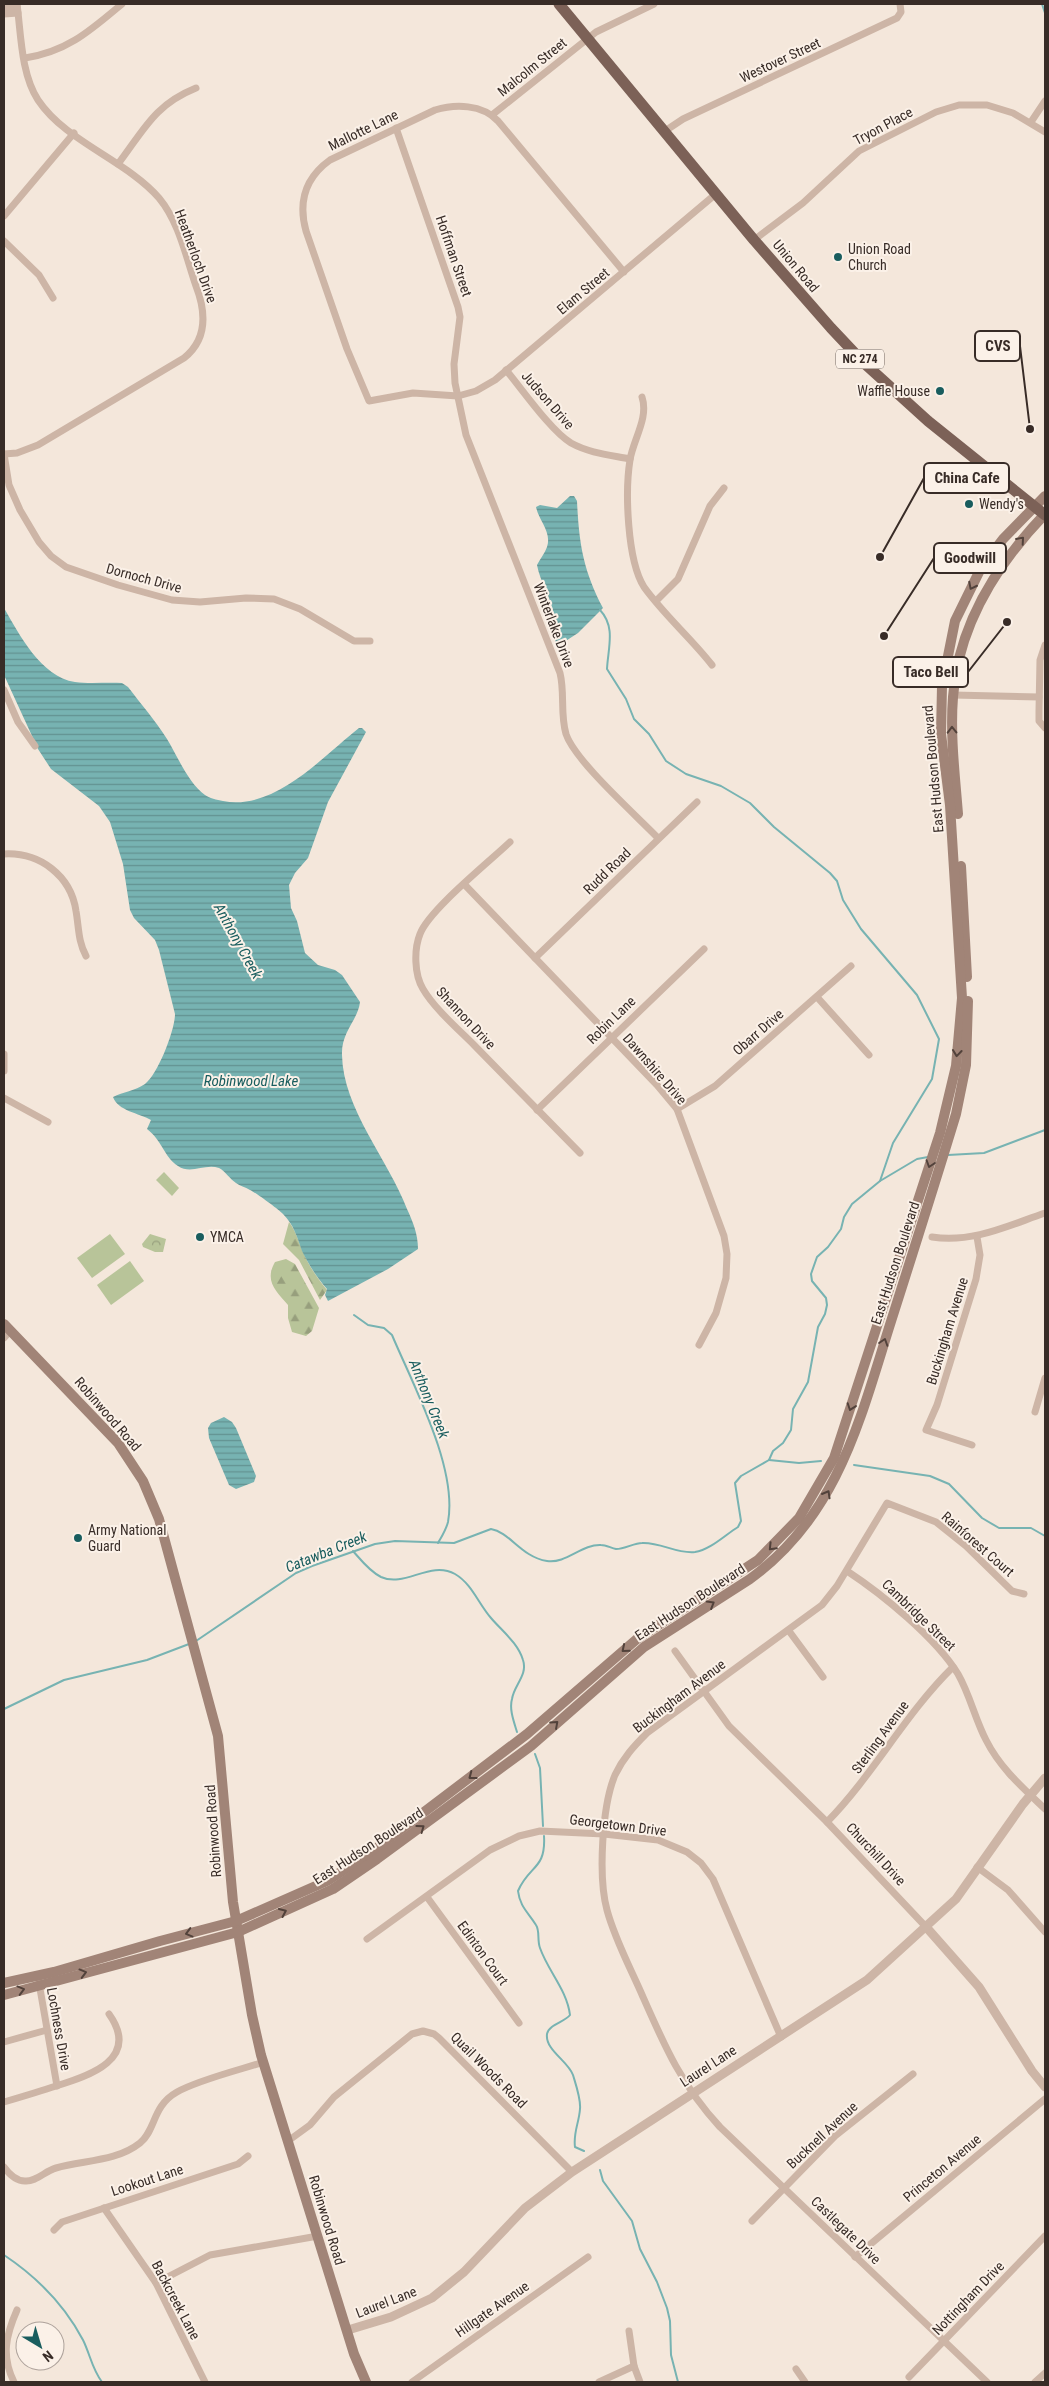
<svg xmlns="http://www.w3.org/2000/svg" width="1049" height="2386" font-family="'Roboto Condensed',sans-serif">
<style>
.forest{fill:url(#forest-firs)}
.park{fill:url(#park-crowns)}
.pitch{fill:#b8c499}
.water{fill:url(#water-rules)}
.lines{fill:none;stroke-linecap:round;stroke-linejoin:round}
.stream{stroke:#77b3b2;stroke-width:2}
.minor{stroke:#cdb5a6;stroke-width:7}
.tertiary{stroke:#cdb5a6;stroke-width:9}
.secondary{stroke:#a18477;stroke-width:10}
.primary{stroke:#7c6157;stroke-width:11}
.oneway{stroke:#52423b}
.poi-dot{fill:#195d5e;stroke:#fbf1e8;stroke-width:2}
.labels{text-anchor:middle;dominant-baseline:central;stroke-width:4;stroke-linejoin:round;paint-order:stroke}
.shield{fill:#fbf1e8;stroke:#726761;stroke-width:1}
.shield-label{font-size:12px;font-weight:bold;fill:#382c27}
.street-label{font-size:14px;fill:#382c27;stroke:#fbf1e8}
.poi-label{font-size:14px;fill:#382c27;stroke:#fbf1e8;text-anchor:start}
.water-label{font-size:15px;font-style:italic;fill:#195d5e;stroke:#fbf1e8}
.leader{fill:none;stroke:#382c27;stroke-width:2}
.callout-dot{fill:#382c27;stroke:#fbf1e8;stroke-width:2}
.callout{fill:#fbf1e8;stroke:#382c27;stroke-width:2}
.callout-label{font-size:15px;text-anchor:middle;font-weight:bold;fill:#382c27}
</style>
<defs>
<pattern id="forest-firs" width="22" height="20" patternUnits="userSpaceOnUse" patternTransform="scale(1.25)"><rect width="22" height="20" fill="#b8c499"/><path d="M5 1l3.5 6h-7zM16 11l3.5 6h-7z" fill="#979f7d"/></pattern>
<pattern id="park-crowns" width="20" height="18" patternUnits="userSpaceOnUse" patternTransform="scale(1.25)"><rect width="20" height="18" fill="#b8c499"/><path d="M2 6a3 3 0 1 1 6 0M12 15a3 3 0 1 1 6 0" fill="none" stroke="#979f7d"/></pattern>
<pattern id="water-rules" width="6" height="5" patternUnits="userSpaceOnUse" patternTransform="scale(1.25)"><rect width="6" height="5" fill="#77b3b2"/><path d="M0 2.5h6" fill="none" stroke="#639291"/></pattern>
</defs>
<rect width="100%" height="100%" fill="#f4e7db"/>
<g class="forest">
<path d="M 289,1222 C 296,1231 298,1241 303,1252 C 309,1266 317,1278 327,1290 L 320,1300 L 299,1260 L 283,1244 Z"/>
<path d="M 286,1259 L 295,1264 L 319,1308 L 312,1331 L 306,1336 L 292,1332 L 288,1318 L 288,1305 C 276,1291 264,1281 275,1262 Z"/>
</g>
<path class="park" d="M 150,1234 L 166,1239 L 163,1252 L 155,1252 L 143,1247 L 142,1244 Z"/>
<g class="pitch">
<path d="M 164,1172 L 179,1188 L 172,1196 L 156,1180 Z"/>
<path d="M 110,1234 L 125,1254 L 92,1278 L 77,1258 Z"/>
<path d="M 130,1261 L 144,1281 L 111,1305 L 97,1285 Z"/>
</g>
<g class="water">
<path d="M 570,496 L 574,496 L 577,501 C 579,543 583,570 603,608 L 578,633 L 558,646 C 552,639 555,625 554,615 C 551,597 540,582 537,565 C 540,559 545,553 547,547 C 552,532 539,521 536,507 L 540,505 L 557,508 Z"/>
<path d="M 4,608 C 19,634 41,677 75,682 C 90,684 107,682 122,683 L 128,687 C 141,704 155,720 167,739 C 177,755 188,783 205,795 C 209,798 217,800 223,801 C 275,811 322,757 359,728 L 362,728 L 366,732 L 328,802 L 308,858 L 295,873 L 289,885 L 291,908 L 297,921 L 305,953 L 318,965 L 335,970 L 342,975 L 360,1002 C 358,1020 341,1032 342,1055 C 343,1109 388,1159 407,1209 C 413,1222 418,1234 418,1249 L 388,1269 L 328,1301 L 325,1295 L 327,1289 C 317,1278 309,1265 302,1251 C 297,1237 294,1225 283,1214 C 278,1209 256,1193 250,1190 C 245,1187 240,1186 236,1183 C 230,1179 225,1171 219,1168 C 205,1163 191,1175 178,1166 C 164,1157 162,1140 147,1129 L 151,1120 C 139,1113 118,1111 113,1097 C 123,1092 135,1091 145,1084 C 158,1074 175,1030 175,1014 L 159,950 L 155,940 L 134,918 L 130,910 L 123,864 L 110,822 L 99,806 L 51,769 L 38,749 L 4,675 Z"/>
<path d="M 224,1417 L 232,1422 L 236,1428 L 256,1476 L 254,1482 L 236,1489 L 229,1485 L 209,1438 L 208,1428 L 211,1423 Z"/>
</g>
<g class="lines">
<g class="stream">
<path d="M 1042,4 L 1045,13"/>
<path d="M 600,610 C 616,627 608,648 607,669 L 626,699 L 634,719 L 649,734 L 666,761 L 686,774 L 721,786 L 750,803 L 774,827 L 830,873 L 837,881 L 843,900 L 861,929 L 917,995 L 939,1039 L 932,1079 L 893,1143 L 880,1181"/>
<path d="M 948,1155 L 984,1153 L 1045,1130"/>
<path d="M 354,1315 L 368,1325 L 384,1328 L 392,1335 C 413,1385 458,1468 448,1522 C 446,1530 442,1536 438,1543"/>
<path d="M 769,1460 L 799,1463 L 821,1461"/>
<path d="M 854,1465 L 930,1476 L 949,1484 L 982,1518 L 999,1528 L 1031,1528 L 1045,1536"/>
<path d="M 353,1551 C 361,1560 369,1571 381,1577 C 405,1588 430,1560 455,1574 C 472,1584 478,1603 491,1618 C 502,1631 518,1643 523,1660 C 528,1675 514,1685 512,1699 C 509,1709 514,1722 517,1732"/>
<path d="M 196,1641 L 296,1573 L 312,1566 L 375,1544 L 395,1541 L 454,1543 L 491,1529 C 510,1532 521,1557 547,1561 C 566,1564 582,1544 601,1545 C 606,1545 611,1548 616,1549 C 625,1549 634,1543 642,1543 C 661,1542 676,1554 695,1552 C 710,1550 725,1535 738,1527 L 741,1521 L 735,1483 L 741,1476 L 769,1460 L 773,1451 L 783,1443 L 791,1430 L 793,1409 L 808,1382 L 818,1327 L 825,1314 L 827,1305 L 826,1298 L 812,1281 L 811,1274 L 817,1257 L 828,1247 L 841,1229 L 844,1217 L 852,1204 L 880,1181 L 917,1159 L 928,1157"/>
<path d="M 4,1709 L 64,1680 L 147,1660 L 189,1644"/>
<path d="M 535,1754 L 540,1768 L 543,1826"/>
<path d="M 544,1836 C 546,1870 529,1865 518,1891 C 520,1907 528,1912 536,1925 C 540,1931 537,1940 540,1948 C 548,1971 567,1990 570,2015 C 565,2022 549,2024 547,2034 C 545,2050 568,2061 573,2075 C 576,2085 581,2099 580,2109 C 579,2123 573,2133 575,2147 L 584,2151"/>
<path d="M 600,2170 L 603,2181 L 632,2221 L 640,2249 L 657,2282 L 667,2308 L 670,2321 L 671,2355 L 678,2382"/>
<path d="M 4,2255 C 37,2277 64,2304 83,2340 C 90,2354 92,2369 102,2382"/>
</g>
<g class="minor">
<path d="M 4,9 L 17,6"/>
<path d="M 4,14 L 18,13"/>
<path d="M 25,58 C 67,52 91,30 122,4"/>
<path d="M 492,115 L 596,32 L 654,4"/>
<path d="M 1031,122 L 1045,101"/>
<path d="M 396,128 L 458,307 L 460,317 L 454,364 L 455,383 L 466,435 L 560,673 C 565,693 560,714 566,734 C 575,761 636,815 658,838"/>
<path d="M 665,131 L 683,119 L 897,18 L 901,12 L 900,4"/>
<path d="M 118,164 C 144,130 154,105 196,88"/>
<path d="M 4,216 L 74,133"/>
<path d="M 754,240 L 803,203 L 859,151 L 936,112 L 959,105 L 987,105 L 1013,113 L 1045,132"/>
<path d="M 4,241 L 39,275 L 53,298"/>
<path d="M 624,272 L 498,121 C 482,104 455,104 435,110 L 330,160 C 305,178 298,202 306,231 L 347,349 L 369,401 L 413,393 L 458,396 L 476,391 L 495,380 L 717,193"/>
<path d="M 506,370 C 522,389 551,431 571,443 C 589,453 610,455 630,459"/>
<path d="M 642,397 C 649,418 633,440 630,460 C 625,491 627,560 644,587 C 664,615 691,638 712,665"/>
<path d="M 4,454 L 17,453 L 38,445 L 184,358 C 208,339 206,312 196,286 C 186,257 179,222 159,198 C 126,160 66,142 38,100 C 21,74 21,34 17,4"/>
<path d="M 4,454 L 9,485 L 20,510 L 39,542 L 51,556 L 66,567 L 118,585 L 172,600 L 200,602 L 246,598 L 274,599 L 300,609 L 354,641 L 370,641"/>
<path d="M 656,601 L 678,579 L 710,506 L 724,488"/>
<path d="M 1045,645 L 1040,660 L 1039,711 L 1039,721 L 1045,728"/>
<path d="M 4,690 L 18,722 L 35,746"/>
<path d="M 953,695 L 1039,697"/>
<path d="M 510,842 C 489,862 429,910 420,934 C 414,949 414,974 423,989 C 434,1008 458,1029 474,1045 C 509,1081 545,1117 580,1153"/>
<path d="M 4,854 C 40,852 71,876 76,911 C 79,928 78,941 86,956"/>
<path d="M 464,884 L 657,1085 L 677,1109 L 724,1236 L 727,1254 L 726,1278 L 716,1313 L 699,1345"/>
<path d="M 535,958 L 697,802"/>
<path d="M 817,997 L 869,1055"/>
<path d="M 4,1054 L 4,1071"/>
<path d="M 4,1098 L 48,1122"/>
<path d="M 677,1109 L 715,1086 L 851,966"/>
<path d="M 537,1110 L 704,949"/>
<path d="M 932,1237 C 973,1243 1007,1226 1045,1213"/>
<path d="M 4,1338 L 10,1331"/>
<path d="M 1035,1412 L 1045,1378"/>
<path d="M 972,1445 L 926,1430 L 937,1405 L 976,1279 L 980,1255 L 977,1237"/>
<path d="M 847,1571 C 882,1594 936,1638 958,1674 C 970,1695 975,1719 986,1740 C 1000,1768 1023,1788 1045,1809"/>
<path d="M 789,1631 L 823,1677"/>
<path d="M 675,1651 L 729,1726 L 827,1822 L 927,1928"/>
<path d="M 827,1822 C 874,1774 905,1714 953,1667"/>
<path d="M 977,1867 L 1008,1890 L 1045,1932"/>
<path d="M 427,1897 L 519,2023"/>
<path d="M 367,1939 L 490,1850 L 519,1836 L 540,1831 L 604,1834 L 658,1840 L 687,1852 L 701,1863 L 713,1879 L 781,2037"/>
<path d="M 39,1983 L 57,2086"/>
<path d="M 4,2042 L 47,2030"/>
<path d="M 4,2102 C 21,2097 38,2092 56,2086 C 89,2076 141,2059 109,2014"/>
<path d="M 288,2141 L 310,2125 L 334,2097 L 412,2034 L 423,2031 L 434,2034 L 439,2038 L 572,2172"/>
<path d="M 4,2167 C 9,2174 16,2181 25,2181 C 36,2182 45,2171 56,2168 C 83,2160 116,2162 140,2143 C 156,2130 152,2106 177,2092 C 198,2080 239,2070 264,2062"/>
<path d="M 104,2208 L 156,2283 L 205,2382"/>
<path d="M 752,2221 L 835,2136 L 913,2074"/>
<path d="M 54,2230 L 62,2222 L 238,2164 L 248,2156"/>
<path d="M 855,2257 L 1045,2099"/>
<path d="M 156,2283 L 210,2255 L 318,2236"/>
<path d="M 629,2331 L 634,2366 L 640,2382"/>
<path d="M 796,2369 L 805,2382"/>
<path d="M 909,2377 L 1045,2236"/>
<path d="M 14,2382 C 1,2356 6,2335 17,2310"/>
<path d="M 412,2382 L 588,2257"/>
<path d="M 599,2382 L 634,2366"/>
<path d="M 987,2382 L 720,2127 C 682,2086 665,2047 643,1997 C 631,1969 615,1940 607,1910 C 598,1877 602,1806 615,1775 C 623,1758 634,1746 647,1733 L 822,1605 L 837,1586 L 887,1503 L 936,1522 L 966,1546 L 1012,1591 L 1024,1594"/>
<path d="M 1035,2382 L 1045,2373"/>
</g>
<g class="tertiary">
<path d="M 927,1928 L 979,1987 L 1032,2071 L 1045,2087"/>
<path d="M 348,2330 L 391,2317 L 432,2298 L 464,2272 L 525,2208 L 572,2172 L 867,1980 L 956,1899 L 1023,1804 L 1045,1778"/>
</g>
<g class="secondary">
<path d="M 958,814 C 955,775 950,736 953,697 C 958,625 997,564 1045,514"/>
<path d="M 961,866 L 967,977"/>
<path d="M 4,1324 L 118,1443 L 143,1481 L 159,1519 L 218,1736 L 233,1902 L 252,2015 L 261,2055 L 354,2354 L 366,2382"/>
<path d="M 4,1983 L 54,1972 L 160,1941 L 236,1921 L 327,1881 L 370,1853 L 527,1734 L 637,1639 L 758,1560 L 799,1518 L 834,1458 L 940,1133 L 956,1066 L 962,998 L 950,805 L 941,734 L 942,686 L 955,621 L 981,568 L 1003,539 L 1045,496"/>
<path d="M 4,1995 L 238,1932 L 333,1889 L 377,1859 L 531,1746 L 644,1647 L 750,1579 C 841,1513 861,1414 894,1312 C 915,1246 936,1180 956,1114 L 966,1065 L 968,1001"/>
</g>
<path class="primary" d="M 559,4 L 754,240 L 831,328 L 864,363 L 928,421 L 1045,515"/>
</g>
<defs><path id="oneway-chevron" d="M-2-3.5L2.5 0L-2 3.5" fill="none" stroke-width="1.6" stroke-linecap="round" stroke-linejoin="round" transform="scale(1.25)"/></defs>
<g class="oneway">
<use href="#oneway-chevron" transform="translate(1021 540) rotate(-49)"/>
<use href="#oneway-chevron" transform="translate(972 586) rotate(117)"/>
<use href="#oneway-chevron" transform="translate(952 730) rotate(-91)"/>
<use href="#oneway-chevron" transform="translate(957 1053) rotate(96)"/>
<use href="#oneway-chevron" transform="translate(930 1164) rotate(108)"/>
<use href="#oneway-chevron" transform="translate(884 1342) rotate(-72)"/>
<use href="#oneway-chevron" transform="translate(851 1407) rotate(109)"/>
<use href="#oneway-chevron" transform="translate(827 1494) rotate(-60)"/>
<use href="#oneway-chevron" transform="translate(772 1547) rotate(134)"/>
<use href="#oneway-chevron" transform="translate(711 1604) rotate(-31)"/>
<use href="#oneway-chevron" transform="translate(625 1649) rotate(140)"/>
<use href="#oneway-chevron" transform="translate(555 1724) rotate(-42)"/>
<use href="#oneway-chevron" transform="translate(472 1776) rotate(143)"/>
<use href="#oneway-chevron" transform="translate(421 1828) rotate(-36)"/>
<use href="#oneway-chevron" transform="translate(283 1912) rotate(-24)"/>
<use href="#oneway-chevron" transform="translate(189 1933) rotate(165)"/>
<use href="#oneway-chevron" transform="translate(83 1973) rotate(-15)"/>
<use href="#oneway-chevron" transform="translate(21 1990) rotate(-15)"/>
</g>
<g class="poi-dot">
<circle cx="838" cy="257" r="5"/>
<circle cx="940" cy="391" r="5"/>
<circle cx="969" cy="504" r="5"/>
<circle cx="200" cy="1237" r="5"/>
<circle cx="78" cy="1538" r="5"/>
</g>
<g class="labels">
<rect class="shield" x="836" y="349.5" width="48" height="19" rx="4"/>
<g class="shield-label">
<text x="860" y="359">NC 274</text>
</g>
<g class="street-label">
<text transform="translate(780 60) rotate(-25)">Westover Street</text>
<text transform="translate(532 67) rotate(-39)">Malcolm Street</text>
<text transform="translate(883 126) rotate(-28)">Tryon Place</text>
<text transform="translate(363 130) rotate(-26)">Mallotte Lane</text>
<text transform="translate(196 256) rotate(70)">Heatherloch Drive</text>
<text transform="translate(454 256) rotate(71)">Hoffman Street</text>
<text transform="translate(796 266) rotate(50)">Union Road</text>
<text transform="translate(583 291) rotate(-40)">Elam Street</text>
<text transform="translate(548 400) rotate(49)">Judson Drive</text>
<text transform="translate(144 578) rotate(15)">Dornoch Drive</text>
<text transform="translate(554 625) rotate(69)">Winterlake Drive</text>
<text transform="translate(933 769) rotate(-95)">East Hudson Boulevard</text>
<text transform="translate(607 871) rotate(-44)">Rudd Road</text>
<text transform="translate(466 1018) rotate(47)">Shannon Drive</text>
<text transform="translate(611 1020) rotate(-44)">Robin Lane</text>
<text transform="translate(758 1032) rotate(-41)">Obarr Drive</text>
<text transform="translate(655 1069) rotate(49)">Dawnshire Drive</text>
<text transform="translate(895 1263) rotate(-72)">East Hudson Boulevard</text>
<text transform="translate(947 1331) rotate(-73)">Buckingham Avenue</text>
<text transform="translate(108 1414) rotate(49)">Robinwood Road</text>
<text transform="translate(978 1544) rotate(41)">Rainforest Court</text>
<text transform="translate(690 1602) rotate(-33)">East Hudson Boulevard</text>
<text transform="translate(919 1615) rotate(44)">Cambridge Street</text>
<text transform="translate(679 1696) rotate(-37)">Buckingham Avenue</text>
<text transform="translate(880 1737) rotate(-54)">Sterling Avenue</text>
<text transform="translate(618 1825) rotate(7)">Georgetown Drive</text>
<text transform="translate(213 1831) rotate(-94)">Robinwood Road</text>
<text transform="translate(368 1846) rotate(-33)">East Hudson Boulevard</text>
<text transform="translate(876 1854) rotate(47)">Churchill Drive</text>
<text transform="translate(483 1953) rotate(54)">Edinton Court</text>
<text transform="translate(59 2029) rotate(80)">Lochness Drive</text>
<text transform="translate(708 2066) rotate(-33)">Laurel Lane</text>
<text transform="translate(489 2070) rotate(45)">Quail Woods Road</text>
<text transform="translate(822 2135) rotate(-43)">Bucknell Avenue</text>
<text transform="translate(942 2168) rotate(-40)">Princeton Avenue</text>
<text transform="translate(147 2180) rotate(-18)">Lookout Lane</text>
<text transform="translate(327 2220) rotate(73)">Robinwood Road</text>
<text transform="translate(846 2230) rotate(44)">Castlegate Drive</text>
<text transform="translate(968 2298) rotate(-46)">Nottingham Drive</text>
<text transform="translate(176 2300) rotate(62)">Backcreek Lane</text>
<text transform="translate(386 2302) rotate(-21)">Laurel Lane</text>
<text transform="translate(492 2309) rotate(-35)">Hillgate Avenue</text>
</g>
<g class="poi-label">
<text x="848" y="249">Union Road<tspan x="848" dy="16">Church</tspan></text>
<text x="930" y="391" text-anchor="end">Waffle House</text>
<text x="979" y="504">Wendy's</text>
<text x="210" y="1237">YMCA</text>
<text x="88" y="1530">Army National<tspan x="88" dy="16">Guard</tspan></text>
</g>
<g class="water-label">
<text transform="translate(238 941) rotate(61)">Anthony Creek</text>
<text x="251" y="1081">Robinwood Lake</text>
<text transform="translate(429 1399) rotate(68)">Anthony Creek</text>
<text transform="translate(326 1552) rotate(-22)">Catawba Creek</text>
</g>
</g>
<path class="leader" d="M1030 429L1020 346M880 557L924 478M884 636L934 558M1007 622L968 672"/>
<g class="callout-dot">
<circle cx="1030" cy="429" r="5"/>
<circle cx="880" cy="557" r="5"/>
<circle cx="884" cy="636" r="5"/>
<circle cx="1007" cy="622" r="5"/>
</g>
<g class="callout">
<rect x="975" y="331" width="45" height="30" rx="5"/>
<rect x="924" y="463" width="85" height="30" rx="5"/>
<rect x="934" y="543" width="72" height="30" rx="5"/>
<rect x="893" y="657" width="75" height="30" rx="5"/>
</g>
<g class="callout-label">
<text x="998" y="351">CVS</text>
<text x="967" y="483">China Cafe</text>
<text x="970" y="563">Goodwill</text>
<text x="931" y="677">Taco Bell</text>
</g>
<rect width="1049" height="2386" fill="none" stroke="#382c27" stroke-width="10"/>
<g transform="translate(40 2346) rotate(142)"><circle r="24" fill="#fbf1e8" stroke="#ada29b"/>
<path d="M0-4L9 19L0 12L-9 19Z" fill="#195d5e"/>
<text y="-8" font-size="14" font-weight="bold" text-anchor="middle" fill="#382c27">N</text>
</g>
</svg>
